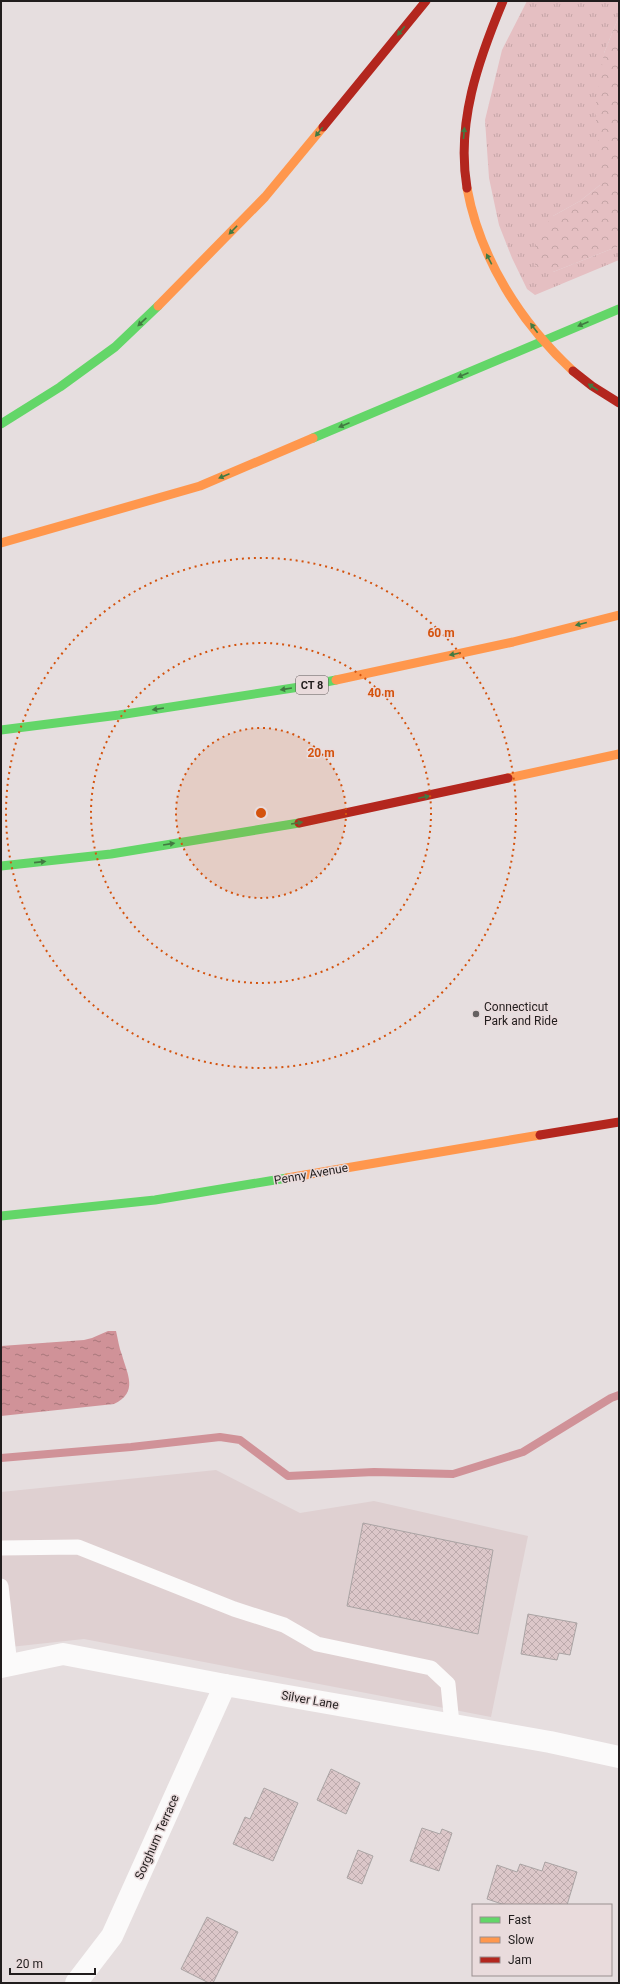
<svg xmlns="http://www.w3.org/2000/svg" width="620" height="1984" font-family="Roboto,sans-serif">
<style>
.built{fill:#dfd0d1}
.grass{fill:url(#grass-tufts)}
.forest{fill:url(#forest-crowns)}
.water{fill:url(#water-ripples)}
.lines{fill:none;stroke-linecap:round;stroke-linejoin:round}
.stream{stroke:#d09298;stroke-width:8}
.building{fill:url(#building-cross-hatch);stroke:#aaa4a4}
.lane{stroke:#fbfafa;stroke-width:15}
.street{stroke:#fbfafa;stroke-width:22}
.fast{stroke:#63d668;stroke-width:9}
.slow{stroke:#ff974d;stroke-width:9}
.jam{stroke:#b3261e;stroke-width:9}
.oneway{fill:#427a42}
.ring{fill:none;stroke:#d4530e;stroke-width:2;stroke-dasharray:2 4}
.poi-dot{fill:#666161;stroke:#e9dbdc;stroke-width:1.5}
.labels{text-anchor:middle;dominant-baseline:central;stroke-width:3;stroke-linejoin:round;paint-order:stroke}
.shield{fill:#e9dbdc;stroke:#5d5656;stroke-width:1}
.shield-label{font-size:11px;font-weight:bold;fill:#211d1d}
.poi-label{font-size:12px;fill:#211d1d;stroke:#e9dbdc;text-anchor:start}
.street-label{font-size:12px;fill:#211d1d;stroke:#e9dbdc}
.centre{fill:#d4530e;stroke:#e9dbdc;stroke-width:2}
.ring-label{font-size:12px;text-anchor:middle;font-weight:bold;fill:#d4530e;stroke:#e9dbdc;stroke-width:3;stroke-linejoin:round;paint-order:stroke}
</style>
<defs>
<pattern id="grass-tufts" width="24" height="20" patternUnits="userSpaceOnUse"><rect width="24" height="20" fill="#e5bfc2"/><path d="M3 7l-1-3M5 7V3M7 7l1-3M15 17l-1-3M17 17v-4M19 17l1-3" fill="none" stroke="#c4a4a6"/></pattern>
<pattern id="forest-crowns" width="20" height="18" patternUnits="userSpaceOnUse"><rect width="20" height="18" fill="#e5bfc2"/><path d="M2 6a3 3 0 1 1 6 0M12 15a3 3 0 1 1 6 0" fill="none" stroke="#c4a4a6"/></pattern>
<pattern id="water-ripples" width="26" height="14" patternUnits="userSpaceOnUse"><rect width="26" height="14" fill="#d09298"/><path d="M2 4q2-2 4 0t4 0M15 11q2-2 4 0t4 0" fill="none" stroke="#a8777b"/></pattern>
<pattern id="building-cross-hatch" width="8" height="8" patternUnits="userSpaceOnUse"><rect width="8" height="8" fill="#dcc7c9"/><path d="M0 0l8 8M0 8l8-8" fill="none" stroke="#bcaaac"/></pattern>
</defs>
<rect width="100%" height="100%" fill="#e6dedf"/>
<path class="built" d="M 216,1470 L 300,1513 L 374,1501 L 528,1536 L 491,1717 L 84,1639 L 1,1648 L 1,1492 Z"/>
<path class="grass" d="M 527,1 L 619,1 L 619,16 L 604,53 L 600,185 L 580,201 L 553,216 L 553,272 L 619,246 L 619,260 L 535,295 L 527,289 L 512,258 L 499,225 L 489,178 L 485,120 L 502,50 Z"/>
<path class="forest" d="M 619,16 L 619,246 L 553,272 L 535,266 L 536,236 L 553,216 L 580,201 L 600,185 L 600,158 L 595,110 L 604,53 Z"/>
<path class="water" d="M 108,1331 L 116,1331 C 118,1339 119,1348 122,1355 C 127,1374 139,1392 114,1404 L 1,1416 L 1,1346 L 84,1340 L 92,1338 Z"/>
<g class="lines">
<path class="stream" d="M 1,1458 L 131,1447 L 220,1437 L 240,1440 L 288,1476 L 374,1472 L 453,1474 L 523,1452 L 611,1398 L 619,1395"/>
</g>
<g class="building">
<path d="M 363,1523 L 493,1550 L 478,1634 L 347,1606 Z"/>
<path d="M 528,1614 L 577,1623 L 570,1655 L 559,1653 L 557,1660 L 521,1654 Z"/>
<path d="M 331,1769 L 360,1783 L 346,1814 L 317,1800 Z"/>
<path d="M 264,1788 L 298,1803 L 273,1861 L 233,1844 L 245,1817 L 250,1819 Z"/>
<path d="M 422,1828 L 440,1834 L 442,1829 L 452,1833 L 439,1871 L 410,1861 Z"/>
<path d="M 358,1850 L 373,1856 L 362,1884 L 347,1878 Z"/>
<path d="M 545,1862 L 577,1872 L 567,1905 L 505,1905 L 487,1899 L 497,1865 L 517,1872 L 520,1864 L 542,1871 Z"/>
<path d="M 207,1917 L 238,1932 L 213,1983 L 209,1983 L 181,1969 Z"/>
</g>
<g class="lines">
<g class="lane">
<path d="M 1,1548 L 78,1547 L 234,1609 L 284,1625 L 317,1644 L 431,1668 L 448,1684 L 452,1724"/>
<path d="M 1,1586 L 10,1665"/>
</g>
<g class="street">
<path d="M 1,1667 L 63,1654 L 225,1685 L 550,1742 L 619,1757"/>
<path d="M 76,1983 L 112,1936 L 225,1685"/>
</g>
<g class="fast">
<path d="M 1,424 L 60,387 L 115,347 L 158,306"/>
<path d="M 313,438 L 619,309"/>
<path d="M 1,730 L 119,715 L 306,686 L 336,680"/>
<path d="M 1,866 L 111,854 L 299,823"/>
<path d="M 1,1216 L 155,1200 L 287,1178"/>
</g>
<g class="slow">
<path d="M 467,188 C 480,259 521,323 573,371"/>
<path d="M 158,306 L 265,197 L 323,127"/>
<path d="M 1,543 L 200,486 L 313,438"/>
<path d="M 336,680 L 513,642 L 619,615"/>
<path d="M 508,778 L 619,754"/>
<path d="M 287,1178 L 540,1135"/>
</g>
<g class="jam">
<path d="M 323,127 L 426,1"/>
<path d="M 467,188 C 456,123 478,61 503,1"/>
<path d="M 573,371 L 592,386 L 619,403"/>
<path d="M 299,823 L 508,778"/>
<path d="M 540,1135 L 619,1122"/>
</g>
</g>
<defs><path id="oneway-solid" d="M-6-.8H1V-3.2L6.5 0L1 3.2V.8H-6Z"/></defs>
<g class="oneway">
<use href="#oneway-solid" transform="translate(401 31) rotate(129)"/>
<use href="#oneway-solid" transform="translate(319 132) rotate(129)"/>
<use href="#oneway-solid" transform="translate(464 133) rotate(-85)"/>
<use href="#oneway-solid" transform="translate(233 230) rotate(134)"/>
<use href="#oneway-solid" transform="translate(489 259) rotate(-117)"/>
<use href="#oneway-solid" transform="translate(142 322) rotate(137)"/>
<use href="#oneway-solid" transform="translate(583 324) rotate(157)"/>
<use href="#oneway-solid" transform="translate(534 328) rotate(-127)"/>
<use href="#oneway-solid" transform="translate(463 375) rotate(157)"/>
<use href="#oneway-solid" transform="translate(593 387) rotate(-147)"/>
<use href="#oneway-solid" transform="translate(344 425) rotate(157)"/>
<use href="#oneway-solid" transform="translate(224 476) rotate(157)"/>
<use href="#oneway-solid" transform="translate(581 624) rotate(166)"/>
<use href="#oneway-solid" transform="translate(455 654) rotate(168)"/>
<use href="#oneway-solid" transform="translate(286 689) rotate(171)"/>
<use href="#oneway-solid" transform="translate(158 709) rotate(171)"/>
<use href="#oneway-solid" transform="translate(424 797) rotate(-12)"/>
<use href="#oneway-solid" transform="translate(297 823) rotate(-9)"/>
<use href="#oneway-solid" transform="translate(169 844) rotate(-9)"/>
<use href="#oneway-solid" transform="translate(40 862) rotate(-6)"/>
</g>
<circle cx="261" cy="813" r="85" fill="#d4530e" fill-opacity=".12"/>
<g class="ring">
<circle cx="261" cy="813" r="85"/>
<circle cx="261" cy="813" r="170"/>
<circle cx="261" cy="813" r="255"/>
</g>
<circle class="poi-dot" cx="476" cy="1014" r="4"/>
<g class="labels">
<rect class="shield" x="296" y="676" width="32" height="18" rx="3"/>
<g class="shield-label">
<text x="312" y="685">CT 8</text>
</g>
<g class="poi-label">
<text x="484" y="1007">Connecticut<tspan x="484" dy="14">Park and Ride</tspan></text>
</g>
<g class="street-label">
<text transform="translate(311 1174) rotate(-10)">Penny Avenue</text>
<text transform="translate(310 1700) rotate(10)">Silver Lane</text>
<text transform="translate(157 1837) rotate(-66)">Sorghum Terrace</text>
</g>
</g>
<circle cx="261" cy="813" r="6" class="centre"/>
<g class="ring-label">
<text x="441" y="637">60 m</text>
<text x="381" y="697">40 m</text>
<text x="321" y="757">20 m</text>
</g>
<rect width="620" height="1984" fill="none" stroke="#211d1d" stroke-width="4"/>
<rect x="472" y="1904" width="140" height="72" fill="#e9dbdc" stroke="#998f90"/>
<rect x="480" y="1917" width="20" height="6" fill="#63d668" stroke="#998f90"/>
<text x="508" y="1924" font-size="12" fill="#211d1d">Fast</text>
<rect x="480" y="1937" width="20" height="6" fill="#ff974d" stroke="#998f90"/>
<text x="508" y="1944" font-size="12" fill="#211d1d">Slow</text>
<rect x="480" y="1957" width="20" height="6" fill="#b3261e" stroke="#998f90"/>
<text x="508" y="1964" font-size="12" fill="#211d1d">Jam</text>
<path d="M10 1968v6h85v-6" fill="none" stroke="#211d1d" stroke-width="2"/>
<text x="16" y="1968" font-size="12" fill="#211d1d" stroke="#e9dbdc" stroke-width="3" paint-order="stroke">20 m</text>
</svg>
